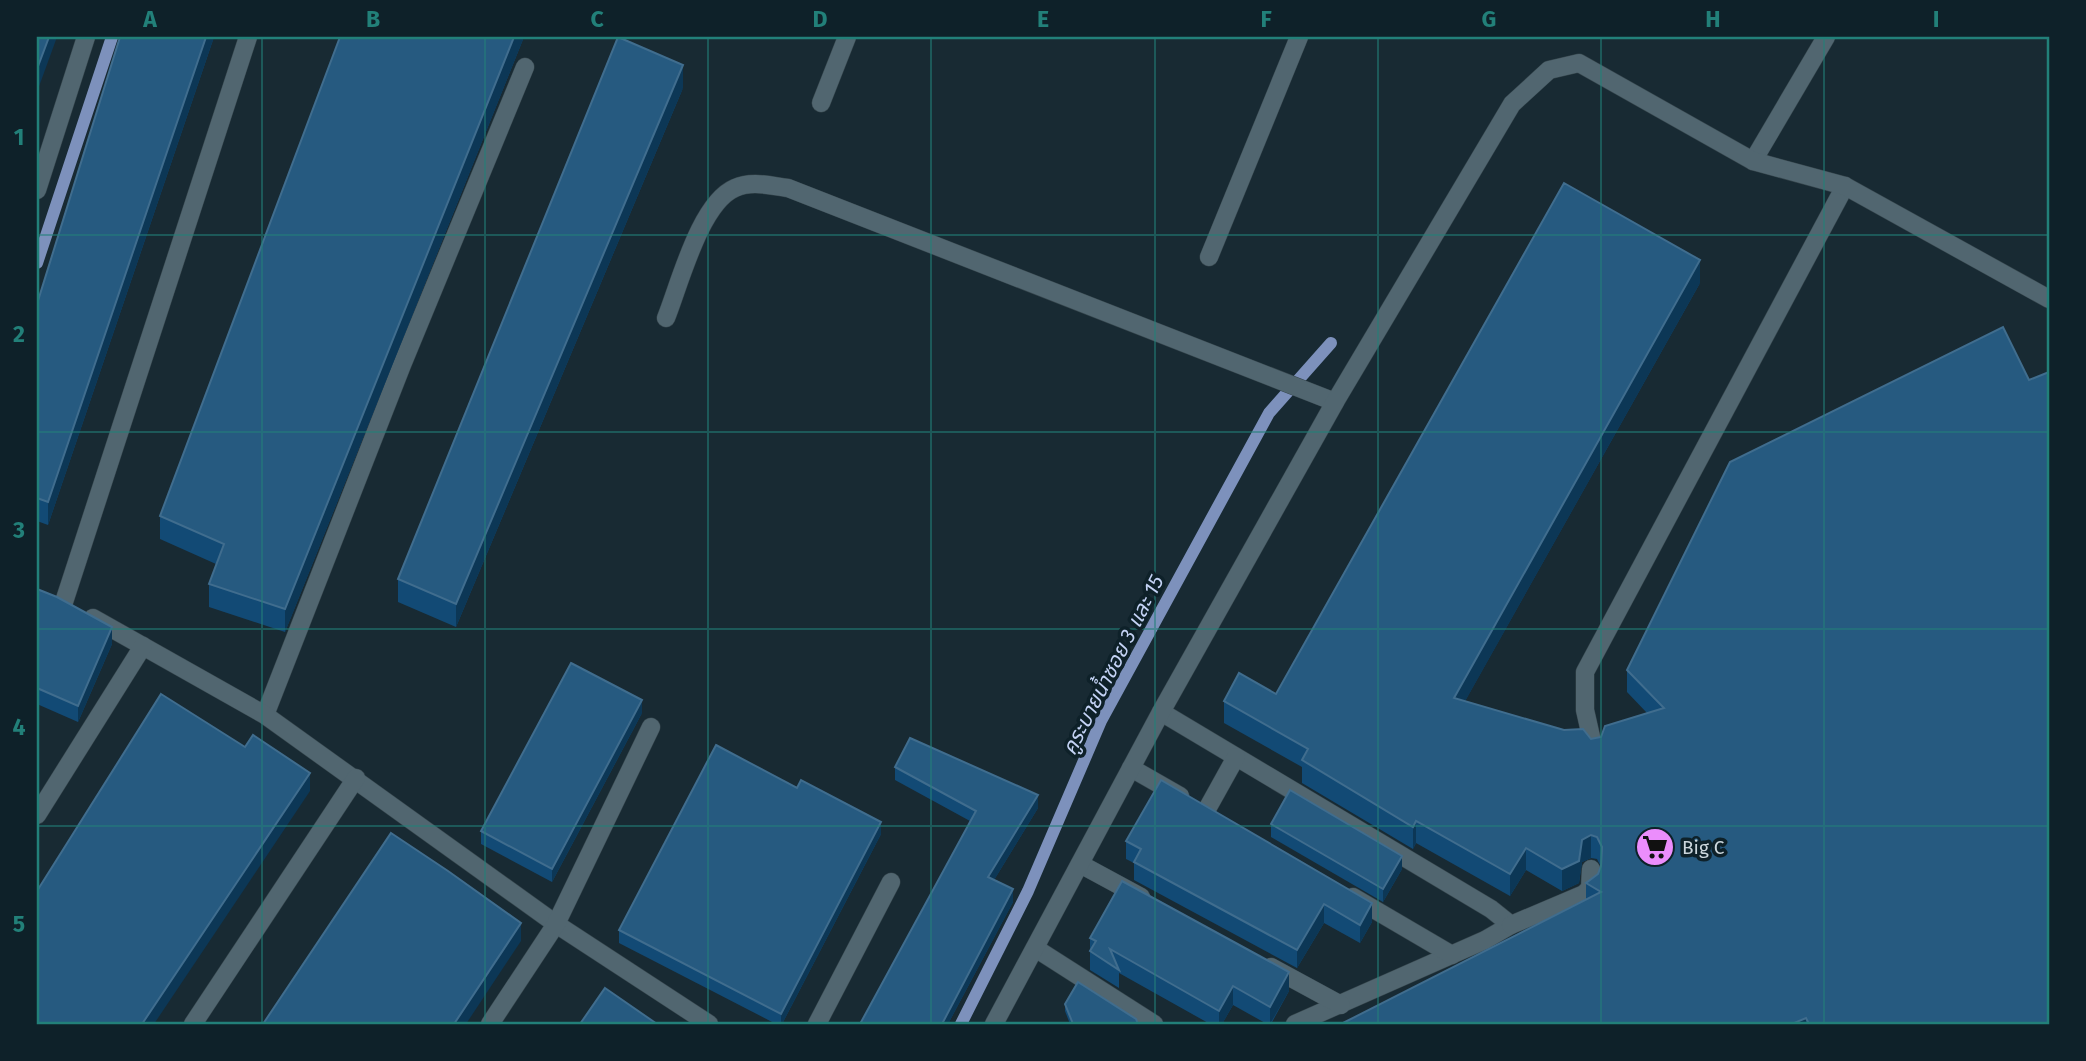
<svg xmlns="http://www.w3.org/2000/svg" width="2086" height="1061" font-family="'Fira Sans','Noto Sans Thai',sans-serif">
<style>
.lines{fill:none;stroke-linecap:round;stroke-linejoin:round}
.stream{stroke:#7d91bc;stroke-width:12}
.service-casing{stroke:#36464d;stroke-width:19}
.minor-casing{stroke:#36464d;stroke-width:19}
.service{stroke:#516670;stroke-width:18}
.minor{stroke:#516670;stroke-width:18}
.wall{fill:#124a75}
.shaded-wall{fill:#0c3756}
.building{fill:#265a80;stroke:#406d8e;stroke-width:2}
.grid{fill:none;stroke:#228079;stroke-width:2;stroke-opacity:0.55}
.labels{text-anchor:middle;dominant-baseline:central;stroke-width:7;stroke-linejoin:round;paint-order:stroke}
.poi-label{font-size:19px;fill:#cbd6dc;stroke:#0e2129;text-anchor:start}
.water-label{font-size:21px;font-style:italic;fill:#c4d3f5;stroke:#0e2129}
.neatline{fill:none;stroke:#228079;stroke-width:2.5}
.grid-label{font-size:23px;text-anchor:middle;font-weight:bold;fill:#228079}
</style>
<rect width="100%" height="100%" fill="#182a33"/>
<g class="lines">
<g class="stream">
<path d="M 37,263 L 112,37"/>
<path d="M 961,1024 L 1028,891 L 1101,721 L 1269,413 L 1331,343"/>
</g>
<defs>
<g id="service">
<path d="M 1753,161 L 1826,37"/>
<path d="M 666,318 C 680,283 700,203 735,188 C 752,180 771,186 788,188 L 1335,402"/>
<path d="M 64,602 L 248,37"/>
<path d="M 1161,712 L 1491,909 L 1511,925 L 1485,940 L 1295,1024"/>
<path d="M 265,715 L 402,365 L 525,67"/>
<path d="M 1594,750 L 1585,710 L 1585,672 L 1845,186"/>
<path d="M 1131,768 L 1180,796"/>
<path d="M 1206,811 L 1236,757"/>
<path d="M 1080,864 L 1141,897"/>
<path d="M 1353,897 L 1452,955"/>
<path d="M 1511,925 L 1584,894 L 1590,888 L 1591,869"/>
<path d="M 1035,948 L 1154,1024"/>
<path d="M 1271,967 L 1341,1005"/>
<path d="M 994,1024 L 1161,712 L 1335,402 L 1512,104 L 1549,70 L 1579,63 L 1753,161 L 1845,186 L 2049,299"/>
</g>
<g id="minor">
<path d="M 821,103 L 847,37"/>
<path d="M 37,190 L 86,37"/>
<path d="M 1209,257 L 1299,37"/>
<path d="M 93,618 L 265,715 L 556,924 L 709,1024"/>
<path d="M 37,815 L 143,646"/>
<path d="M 193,1024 L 356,778"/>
<path d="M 490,1024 L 556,924 L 651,727"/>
<path d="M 817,1024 L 891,882"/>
</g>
</defs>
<use href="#service" class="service-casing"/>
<use href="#minor" class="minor-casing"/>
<use href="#service" class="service"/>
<use href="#minor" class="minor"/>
</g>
<g class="wall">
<path d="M 120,37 L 214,37 L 48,525 L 37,521 L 37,304 Z"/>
<path d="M 340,37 L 524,37 L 285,632 L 209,607 L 209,584 L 216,564 L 160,539 L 160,516 Z"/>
<path d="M 683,88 L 456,627 L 398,602 L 398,579 Z"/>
<path d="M 1700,283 L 1465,701 L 1591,739 L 1601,737 L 1647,713 L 1627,692 L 1627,670 L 2049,1024 L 1341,1024 L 1586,899 L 1586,883 L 1598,874 L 1601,867 L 1597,859 L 1591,858 L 1582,862 L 1579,883 L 1562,891 L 1526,870 L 1510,896 L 1416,843 L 1413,849 L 1302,783 L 1302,767 L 1224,723 L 1224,701 L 1276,694 Z"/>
<path d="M 37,589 L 112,644 L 78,722 L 37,704 Z"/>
<path d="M 642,713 L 552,882 L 481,844 L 481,831 Z"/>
<path d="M 895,767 L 1038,808 L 994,880 L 1013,902 L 948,1024 L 860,1024 L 970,821 L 895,780 Z"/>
<path d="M 1161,780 L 1372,922 L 1360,943 L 1324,923 L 1297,968 L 1134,880 L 1134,863 L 1126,859 L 1126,841 Z"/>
<path d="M 1271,824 L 1402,869 L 1383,902 L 1271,837 Z"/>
<path d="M 881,834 L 782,1024 L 776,1024 L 619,943 L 619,930 Z"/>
<path d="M 1090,938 L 1289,991 L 1271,1024 L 1267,1024 L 1233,1005 L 1222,1024 L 1210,1024 L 1119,973 L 1119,988 L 1090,970 Z"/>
<path d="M 1065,1004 L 1138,1024 L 1070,1024 L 1065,1011 Z"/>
</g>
<g class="shaded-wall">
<path d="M 49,37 L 57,37 L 37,92 L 37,69 Z"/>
<path d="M 206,37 L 214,37 L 48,525 L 48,502 Z"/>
<path d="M 514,37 L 524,37 L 285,632 L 285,609 Z"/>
<path d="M 683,65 L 683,88 L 456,627 L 456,604 Z"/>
<path d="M 1700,260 L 1700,283 L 1454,721 L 1454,698 Z"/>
<path d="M 112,627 L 112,644 L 78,722 L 78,706 Z"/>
<path d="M 642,700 L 642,713 L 552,882 L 552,869 Z"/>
<path d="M 310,773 L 310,791 L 154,1024 L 142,1024 Z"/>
<path d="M 1038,795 L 1038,808 L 988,890 L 988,877 Z"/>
<path d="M 1416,821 L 1416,843 L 1413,849 L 1413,827 Z"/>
<path d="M 881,822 L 881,834 L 782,1024 L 781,1024 L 781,1014 Z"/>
<path d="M 1591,835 L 1591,858 L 1582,862 L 1579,883 L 1562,891 L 1562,869 L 1582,840 Z"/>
<path d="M 1526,848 L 1526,870 L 1510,896 L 1510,874 Z"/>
<path d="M 1402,856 L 1402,869 L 1383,902 L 1383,889 Z"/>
<path d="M 1013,889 L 1013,902 L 948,1024 L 942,1024 Z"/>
<path d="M 1372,903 L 1372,922 L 1360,943 L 1360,925 Z"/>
<path d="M 1324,904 L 1324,923 L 1297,968 L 1297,950 Z"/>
<path d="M 521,923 L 521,941 L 466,1024 L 454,1024 Z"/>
<path d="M 1289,972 L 1289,991 L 1270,1024 L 1270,1007 Z"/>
<path d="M 1233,986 L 1233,1005 L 1222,1024 L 1219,1024 L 1219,1011 Z"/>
<path d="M 1806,1018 L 1806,1024 L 1792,1024 Z"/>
</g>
<g class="building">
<path d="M 37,37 L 49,37 L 37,69 Z"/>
<path d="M 120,37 L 206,37 L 48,502 L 37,498 L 37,304 Z"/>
<path d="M 340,37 L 514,37 L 285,609 L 209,584 L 224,544 L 160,516 Z"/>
<path d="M 618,37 L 683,65 L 456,604 L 398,579 Z"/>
<path d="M 1564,183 L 1700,260 L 1454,698 L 1564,730 L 1583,729 L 1591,739 L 1601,737 L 1605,726 L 1664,708 L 1627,670 L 1730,462 L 2003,327 L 2029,380 L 2049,372 L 2049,1024 L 1809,1024 L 1806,1018 L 1792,1024 L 1341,1024 L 1601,892 L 1586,883 L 1598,874 L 1601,866 L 1602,847 L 1597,837 L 1591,835 L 1582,840 L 1579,861 L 1562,869 L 1526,848 L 1510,874 L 1416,821 L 1413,827 L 1302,760 L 1308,749 L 1224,701 L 1239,673 L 1276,694 Z"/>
<path d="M 37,589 L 57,597 L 112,627 L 78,706 L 37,688 Z"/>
<path d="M 571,663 L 642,700 L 552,869 L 481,831 Z"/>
<path d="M 161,694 L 245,747 L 253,735 L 310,773 L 142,1024 L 37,1024 L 37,891 Z"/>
<path d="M 910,738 L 1038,795 L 988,877 L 1013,889 L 942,1024 L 860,1024 L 976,811 L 895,767 Z"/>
<path d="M 716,745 L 797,788 L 801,780 L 881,822 L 781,1014 L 619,930 Z"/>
<path d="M 1161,780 L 1372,903 L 1360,925 L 1324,904 L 1297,950 L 1134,862 L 1141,849 L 1126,841 Z"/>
<path d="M 1290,790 L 1402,856 L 1383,889 L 1271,824 Z"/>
<path d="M 391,833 L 448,871 L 521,923 L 454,1024 L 263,1024 Z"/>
<path d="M 1122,881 L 1289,972 L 1270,1007 L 1233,986 L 1219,1011 L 1110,949 L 1119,970 L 1090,951 L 1096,941 L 1090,938 Z"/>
<path d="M 1078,982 L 1136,1019 L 1138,1024 L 1073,1024 L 1065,1004 Z"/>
<path d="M 605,988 L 657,1024 L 580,1024 Z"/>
</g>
<path class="grid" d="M 262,37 L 262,1024M 485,37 L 485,1024M 708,37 L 708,1024M 931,37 L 931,1024M 1155,37 L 1155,1024M 1378,37 L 1378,1024M 1601,37 L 1601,1024M 1824,37 L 1824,1024M 37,235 L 2049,235M 37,432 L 2049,432M 37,629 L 2049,629M 37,826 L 2049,826"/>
<defs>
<symbol id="supermarket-disc" viewBox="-11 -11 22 22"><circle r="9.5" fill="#eb8dfc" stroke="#0e2129"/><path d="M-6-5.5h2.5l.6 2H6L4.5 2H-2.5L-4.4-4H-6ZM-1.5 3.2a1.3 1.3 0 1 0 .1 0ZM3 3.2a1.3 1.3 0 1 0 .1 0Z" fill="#111"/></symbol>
</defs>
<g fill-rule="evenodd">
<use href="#supermarket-disc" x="1633" y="825" width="44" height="44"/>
</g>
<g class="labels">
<g class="poi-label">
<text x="1682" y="847">Big C</text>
</g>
<g class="water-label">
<text transform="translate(1113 665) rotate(-63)">คูระบายน้ำซอย 3 และ 15</text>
</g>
</g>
<rect width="2086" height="1061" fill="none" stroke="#0e2129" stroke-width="77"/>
<rect x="38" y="38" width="2010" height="985" class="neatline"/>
<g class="grid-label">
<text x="150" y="27">A</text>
<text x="373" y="27">B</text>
<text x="597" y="27">C</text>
<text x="820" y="27">D</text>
<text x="1043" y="27">E</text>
<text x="1266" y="27">F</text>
<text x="1489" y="27">G</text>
<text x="1713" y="27">H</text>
<text x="1936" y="27">I</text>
<text x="19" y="145">1</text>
<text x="19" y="342">2</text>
<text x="19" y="538">3</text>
<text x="19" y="735">4</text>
<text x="19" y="932">5</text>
</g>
</svg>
